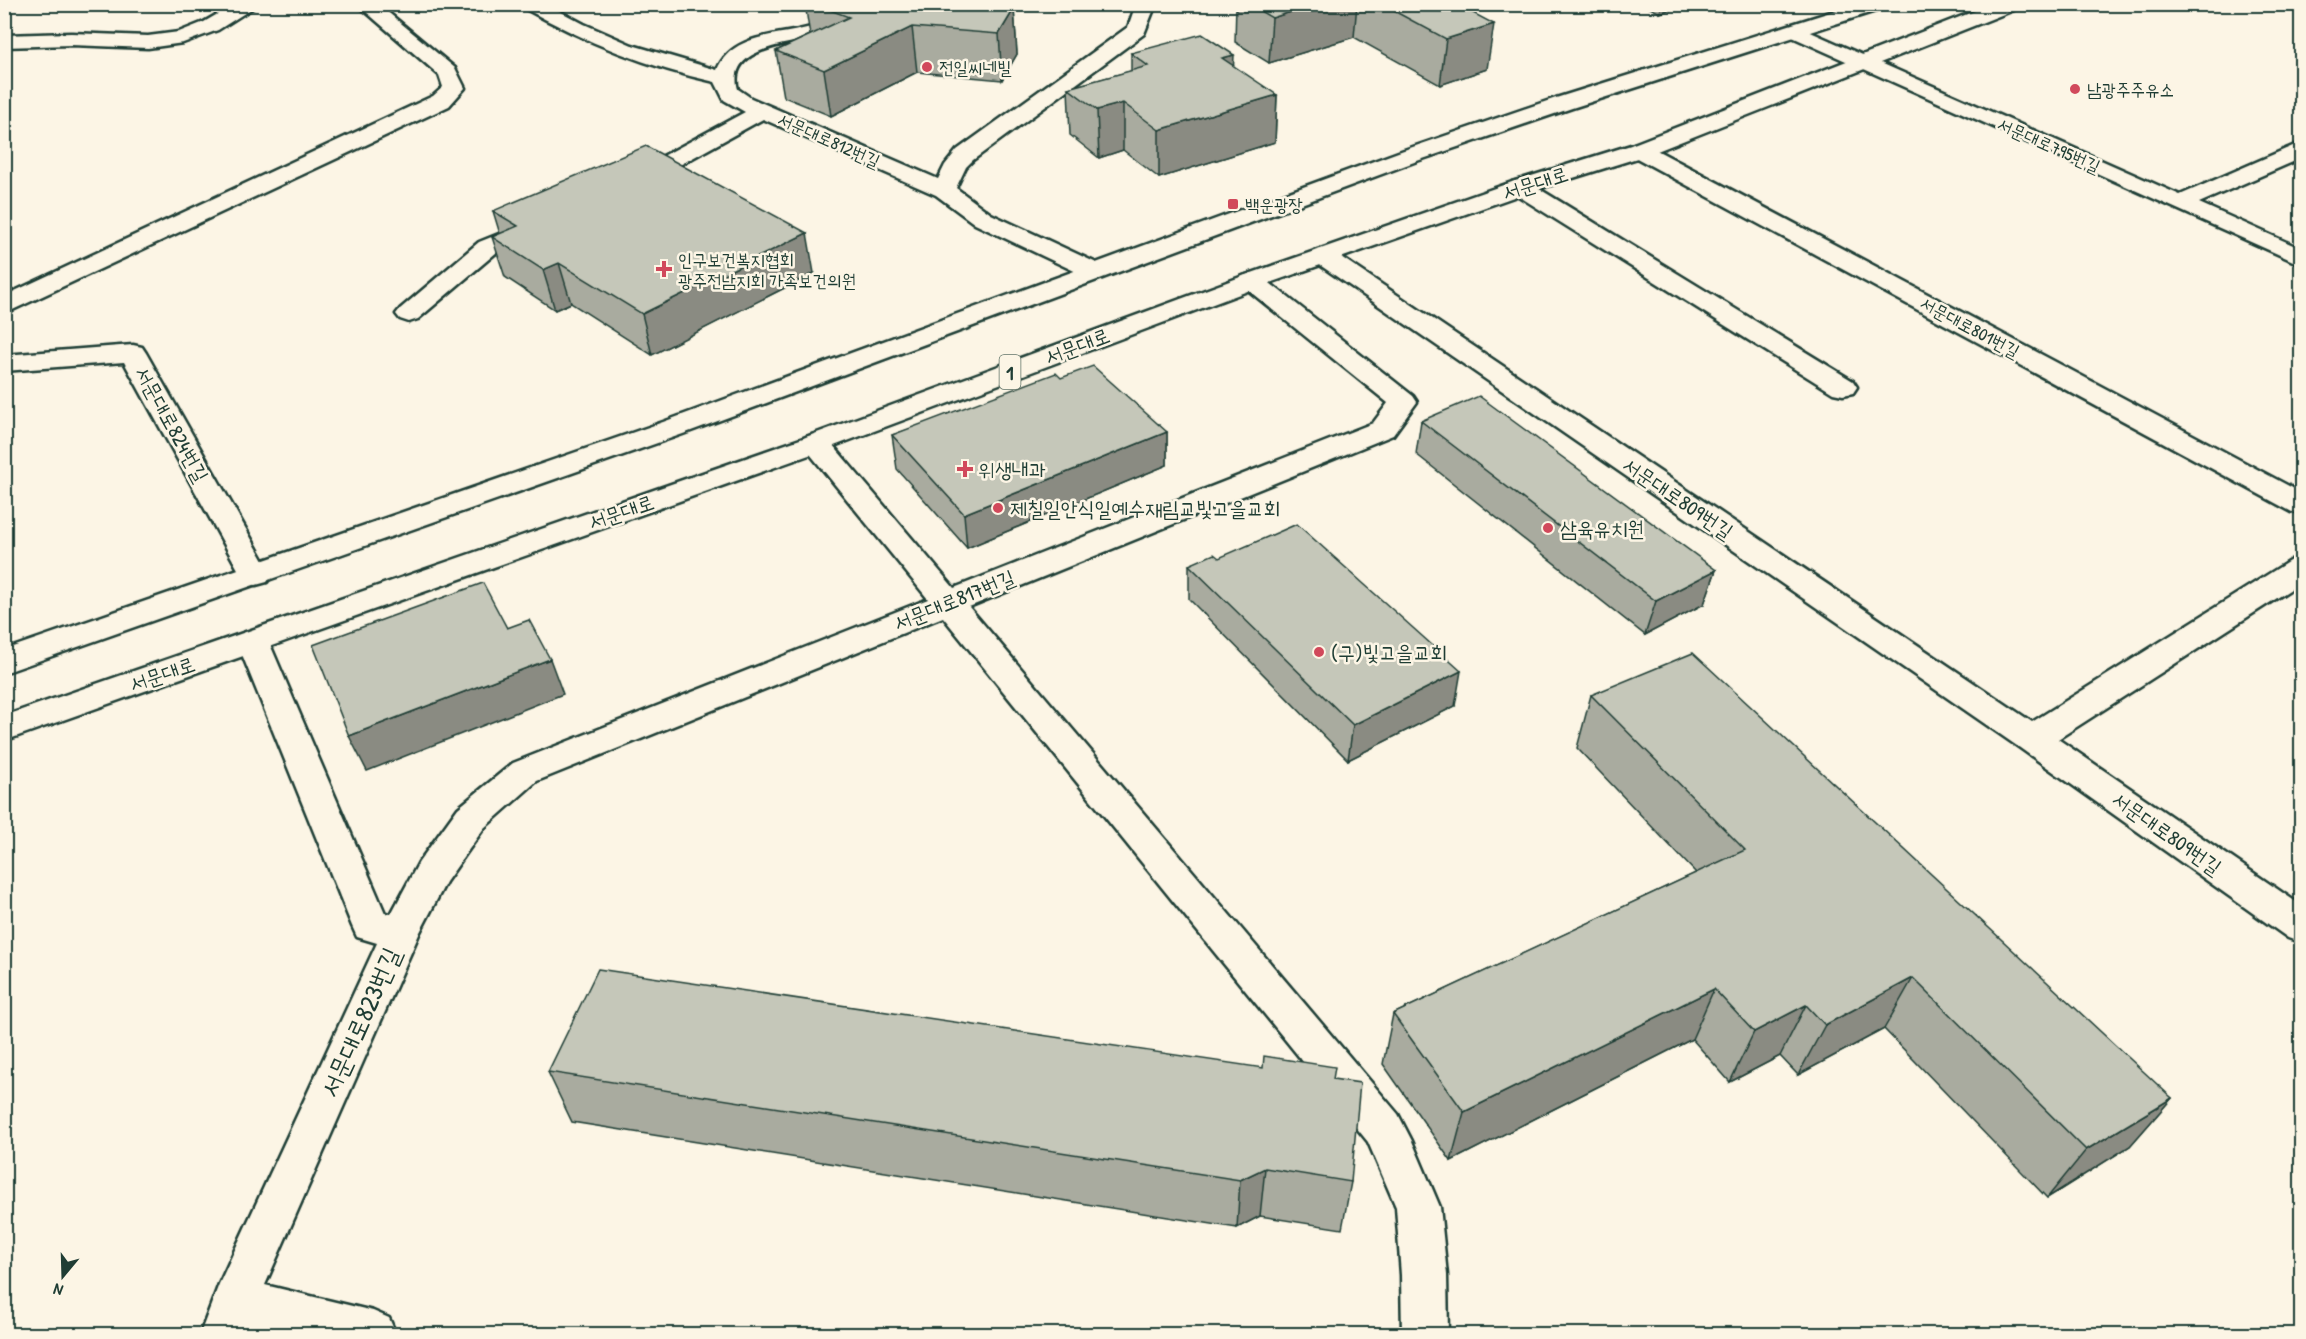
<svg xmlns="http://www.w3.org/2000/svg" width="2306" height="1339" font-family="'Patrick Hand','Poor Story',sans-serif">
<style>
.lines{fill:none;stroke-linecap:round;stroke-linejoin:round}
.minor-casing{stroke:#1f3d34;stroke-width:5}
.major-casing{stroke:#1f3d34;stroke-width:5}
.minor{fill:#fcf5e5;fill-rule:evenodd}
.major{fill:#fcf5e5;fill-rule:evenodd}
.wall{fill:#a9ab9f;stroke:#1f3d34;stroke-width:1.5}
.shaded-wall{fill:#8a8b82;stroke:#1f3d34;stroke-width:1.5}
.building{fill:#c5c7b9;stroke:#1f3d34;stroke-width:1.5}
.poi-dot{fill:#d1495b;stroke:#fcf5e5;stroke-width:2}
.labels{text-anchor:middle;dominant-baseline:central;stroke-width:5;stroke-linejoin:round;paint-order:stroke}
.far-poi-label{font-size:18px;fill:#1f3d34;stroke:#fcf5e5;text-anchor:start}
.far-street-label{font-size:18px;fill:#1f3d34;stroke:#fcf5e5}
.shield{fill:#fcf5e5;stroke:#617469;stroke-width:1.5}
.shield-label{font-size:20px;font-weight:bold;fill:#1f3d34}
.street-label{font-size:21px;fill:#1f3d34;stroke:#fcf5e5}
.poi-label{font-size:21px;fill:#1f3d34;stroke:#fcf5e5;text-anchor:start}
.near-street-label{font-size:26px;fill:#1f3d34;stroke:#fcf5e5}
</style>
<rect width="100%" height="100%" fill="#fcf5e5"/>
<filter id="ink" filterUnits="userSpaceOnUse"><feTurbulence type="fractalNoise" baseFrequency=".0167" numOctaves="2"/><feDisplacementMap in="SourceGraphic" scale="12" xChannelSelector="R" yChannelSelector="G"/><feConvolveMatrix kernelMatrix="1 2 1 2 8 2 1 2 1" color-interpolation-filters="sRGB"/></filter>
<g filter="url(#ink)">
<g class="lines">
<defs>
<g id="minor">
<path d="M 235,4 L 259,4 L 218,30 L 183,43 L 148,48 L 71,45 L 4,47 L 4,35 L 71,33 L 148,36 L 179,32 L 204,22 Z"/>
<path d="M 357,4 L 378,4 L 455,68 L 465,88 L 449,106 L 4,314 L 4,296 L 433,96 L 443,87 L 439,75 Z"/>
<path d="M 522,4 L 546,4 L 584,24 L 632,45 L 717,70 C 733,31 784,37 817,25 C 830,21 841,10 854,5 C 860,3 870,4 877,4 C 867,19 842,31 826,36 C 799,43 725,45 738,89 L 751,98 L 938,179 L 945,165 L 957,150 L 1128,27 L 1136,4 L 1156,4 L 1144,34 L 973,160 L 966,167 L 956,188 L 991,214 L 1103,266 L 1106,271 L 1103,276 L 1094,278 L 1085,276 L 975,224 L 936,195 L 763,119 L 640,187 L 632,189 L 624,187 L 620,182 L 624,177 L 745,112 L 724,100 L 715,82 C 648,67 585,42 524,8 Z"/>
<path d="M 1797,26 L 2180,195 L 2302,142 L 2302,158 L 2199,203 L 2302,249 L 2302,265 L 1790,36 L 1787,32 L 1790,28 Z"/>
<path d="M 1639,143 L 1647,145 L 2302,493 L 2302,514 L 2292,512 L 1631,155 L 1628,150 L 1631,145 Z"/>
<path d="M 1520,180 L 1528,182 L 1853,381 L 1857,387 L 1853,393 L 1843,395 L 1833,393 L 1512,192 L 1508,187 L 1512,182 Z"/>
<path d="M 536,219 L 544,221 L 548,226 L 544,231 L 497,252 L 418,319 L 409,322 L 400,319 L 396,314 L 400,309 L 479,242 Z"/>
<path d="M 1323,249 L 1332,251 L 2032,722 L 2291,560 L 2302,557 L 2302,582 L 2058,739 L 2302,906 L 2302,943 L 2288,938 L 2020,748 L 1314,261 L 1311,256 L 1314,251 Z"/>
<path d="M 1252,273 L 1261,276 L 1413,396 L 1417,402 L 1393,435 L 969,607 L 1398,1114 L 1412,1141 L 1440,1207 L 1447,1275 L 1448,1334 L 1402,1334 L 1401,1275 L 1396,1207 L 1368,1142 L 943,617 L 537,781 L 484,828 L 446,882 L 420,932 L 265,1285 L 373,1311 L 389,1318 L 396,1334 L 283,1334 L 249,1326 L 246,1334 L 200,1334 L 219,1284 L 377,943 L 357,937 L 352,926 L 237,642 L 242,634 L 253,631 L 264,634 L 269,642 L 385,913 L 391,914 L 419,862 L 458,808 L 513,763 L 928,599 L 806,449 L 802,443 L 806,437 L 816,434 L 826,437 L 954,588 L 1373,423 L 1388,403 L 1243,286 L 1239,281 L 1243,276 Z"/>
<path d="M 133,345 L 142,347 L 146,353 L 272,575 L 267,582 L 256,585 L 245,582 L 124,362 L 4,371 L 4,355 Z"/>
</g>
<g id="major">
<path d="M 1856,4 L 1887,4 L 1885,8 L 1572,108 L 1417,161 L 683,434 L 4,673 L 4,650 L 663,422 L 1401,151 L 1556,98 Z"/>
<path d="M 1993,4 L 2021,4 L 2019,8 L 1647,155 L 1528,192 L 1261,286 L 826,449 L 4,741 L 4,716 L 806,437 L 1243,276 L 1512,182 L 1631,145 Z"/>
</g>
</defs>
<use href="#minor" class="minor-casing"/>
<use href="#major" class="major-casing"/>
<use href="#minor" class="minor"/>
<use href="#major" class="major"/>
</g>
<g class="wall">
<path d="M 805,4 L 957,4 L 1014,9 L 1017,54 L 1002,80 L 917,72 L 831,116 L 784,97 L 776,51 L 810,35 Z"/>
<path d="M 1236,4 L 1456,4 L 1487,69 L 1440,85 L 1354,37 L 1269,63 L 1235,42 Z"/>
<path d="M 1642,4 L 1686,4 L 1660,13 Z"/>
<path d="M 1131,53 L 1277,95 L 1275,142 L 1159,178 L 1123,150 L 1099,158 L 1070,135 L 1068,88 L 1131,71 Z"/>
<path d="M 493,211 L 814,273 L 652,355 L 571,303 L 555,310 L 505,277 L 492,237 L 500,234 Z"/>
<path d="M 1061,378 L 1167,432 L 1167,465 L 967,548 L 897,469 L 892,435 Z"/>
<path d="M 1421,421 L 1716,570 L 1704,604 L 1645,635 L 1416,454 Z"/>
<path d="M 1219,558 L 1455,706 L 1348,760 L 1189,599 L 1189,565 Z"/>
<path d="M 1591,695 L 2172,1098 L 2130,1146 L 2047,1198 L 1884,1029 L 1798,1075 L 1780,1056 L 1730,1082 L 1692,1039 L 1451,1161 L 1383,1064 L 1393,1014 L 1696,873 L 1577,748 Z"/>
<path d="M 1263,1068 L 1333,1079 L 1351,1182 L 1342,1229 L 1260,1216 L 1237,1228 L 572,1122 L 548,1072 Z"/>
</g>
<g class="shaded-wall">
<path d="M 1316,4 L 1357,4 L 1354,37 L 1269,63 L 1272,18 Z"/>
<path d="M 1662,4 L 1686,4 L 1660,13 Z"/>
<path d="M 1014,9 L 1017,54 L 1002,80 L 999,34 Z"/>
<path d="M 1494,24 L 1487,69 L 1440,85 L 1446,39 Z"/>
<path d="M 912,27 L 917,72 L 831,116 L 824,70 Z"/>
<path d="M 1234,55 L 1232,101 L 1222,58 Z"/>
<path d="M 1277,95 L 1275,142 L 1159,178 L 1159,130 Z"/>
<path d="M 1123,103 L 1123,150 L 1099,158 L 1097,110 Z"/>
<path d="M 807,233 L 814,273 L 652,355 L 642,314 Z"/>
<path d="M 559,263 L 571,303 L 555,310 L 543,270 Z"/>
<path d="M 1167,432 L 1167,465 L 967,548 L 964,514 Z"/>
<path d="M 1716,570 L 1704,604 L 1645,635 L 1656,601 Z"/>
<path d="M 550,659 L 563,694 L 367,771 L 349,736 Z"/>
<path d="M 1461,671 L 1455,706 L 1348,760 L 1353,725 Z"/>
<path d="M 1913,978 L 1884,1029 L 1798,1075 L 1825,1025 Z"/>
<path d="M 1714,989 L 1692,1039 L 1451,1161 L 1464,1112 Z"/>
<path d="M 1806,1005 L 1780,1056 L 1730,1082 L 1754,1032 Z"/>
<path d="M 2172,1098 L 2130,1146 L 2047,1198 L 2086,1150 Z"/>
<path d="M 1265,1168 L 1260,1216 L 1237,1228 L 1240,1180 Z"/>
</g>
<g class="building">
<path d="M 814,4 L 957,4 L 1014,9 L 999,34 L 912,27 L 824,70 L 776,51 L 849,17 Z"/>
<path d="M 1248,4 L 1316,4 L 1272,18 Z"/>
<path d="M 1381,4 L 1456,4 L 1494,24 L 1446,39 Z"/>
<path d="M 1202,34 L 1234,55 L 1222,58 L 1277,95 L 1159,130 L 1123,103 L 1097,110 L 1068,88 L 1148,66 L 1131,53 Z"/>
<path d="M 646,146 L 807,233 L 642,314 L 559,263 L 543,270 L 492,237 L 518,226 L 493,211 Z"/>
<path d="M 1093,366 L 1167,432 L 964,514 L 892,435 L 1056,373 L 1061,378 Z"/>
<path d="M 1479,396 L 1716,570 L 1656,601 L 1421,421 Z"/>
<path d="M 1297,524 L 1461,671 L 1353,725 L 1189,565 L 1214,554 L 1219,558 Z"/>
<path d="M 483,583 L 507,628 L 529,620 L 550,659 L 349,736 L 313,645 Z"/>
<path d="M 1693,653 L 2172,1098 L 2086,1150 L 1913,978 L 1825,1025 L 1806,1005 L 1754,1032 L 1714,989 L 1464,1112 L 1393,1014 L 1745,850 L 1591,695 Z"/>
<path d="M 598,969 L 1263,1068 L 1264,1056 L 1335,1067 L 1333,1079 L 1360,1083 L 1351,1182 L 1265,1168 L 1240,1180 L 548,1072 Z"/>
</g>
</g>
<g class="poi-dot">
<circle cx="927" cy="67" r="6"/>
<circle cx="2075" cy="89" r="6"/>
<rect x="1227" y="198" width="12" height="12" rx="3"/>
<path d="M661 260h6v6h6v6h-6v6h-6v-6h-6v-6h6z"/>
<path d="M962 460h6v6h6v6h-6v6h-6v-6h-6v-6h6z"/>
<circle cx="998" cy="508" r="6"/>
<circle cx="1548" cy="528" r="6"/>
<circle cx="1319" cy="652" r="6"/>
</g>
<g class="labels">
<g class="far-poi-label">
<text x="939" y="67">전일씨네빌</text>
<text x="2087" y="89">남광주주유소</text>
<text x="1245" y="204">백운광장</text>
<text x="678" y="259">인구보건복지협회<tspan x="678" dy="21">광주전남지회 가족보건의원</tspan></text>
</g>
<g class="far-street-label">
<text transform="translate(829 140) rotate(24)">서문대로812번길</text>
<text transform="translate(2049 145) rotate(24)">서문대로795번길</text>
<text transform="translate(1970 327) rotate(28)">서문대로801번길</text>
</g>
<rect class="shield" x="999.5" y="355" width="21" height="34" rx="4.5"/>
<g class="shield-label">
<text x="1010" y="372">1</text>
</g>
<g class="street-label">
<text transform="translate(1535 183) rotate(-18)">서문대로</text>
<text transform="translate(1077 346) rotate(-21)">서문대로</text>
<text transform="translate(172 424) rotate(61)">서문대로824번길</text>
<text transform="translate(1678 498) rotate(34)">서문대로809번길</text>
<text transform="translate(621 512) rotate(-19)">서문대로</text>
<text transform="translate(954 600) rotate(-22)">서문대로817번길</text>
<text transform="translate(162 674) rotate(-19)">서문대로</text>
<text transform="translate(2167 833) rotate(35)">서문대로809번길</text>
</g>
<g class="poi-label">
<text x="978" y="469">위생내과</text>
<text x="1010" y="508">제칠일안식일예수재림교빛고을교회</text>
<text x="1560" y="528">삼육유치원</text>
<text x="1331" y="652">(구)빛고을교회</text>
</g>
<g class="near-street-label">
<text transform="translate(360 1022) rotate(-66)">서문대로823번길</text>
</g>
</g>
<rect width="2306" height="1339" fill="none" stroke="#fcf5e5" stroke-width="24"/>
<rect x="12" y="12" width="2282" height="1315" fill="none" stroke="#1f3d34" stroke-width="2" filter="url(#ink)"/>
<g transform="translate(63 1276) rotate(199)" stroke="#fcf5e5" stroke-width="4.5" paint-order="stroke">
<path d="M0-4.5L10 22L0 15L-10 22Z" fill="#1f3d34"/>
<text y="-9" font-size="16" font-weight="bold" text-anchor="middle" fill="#1f3d34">N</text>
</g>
</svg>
